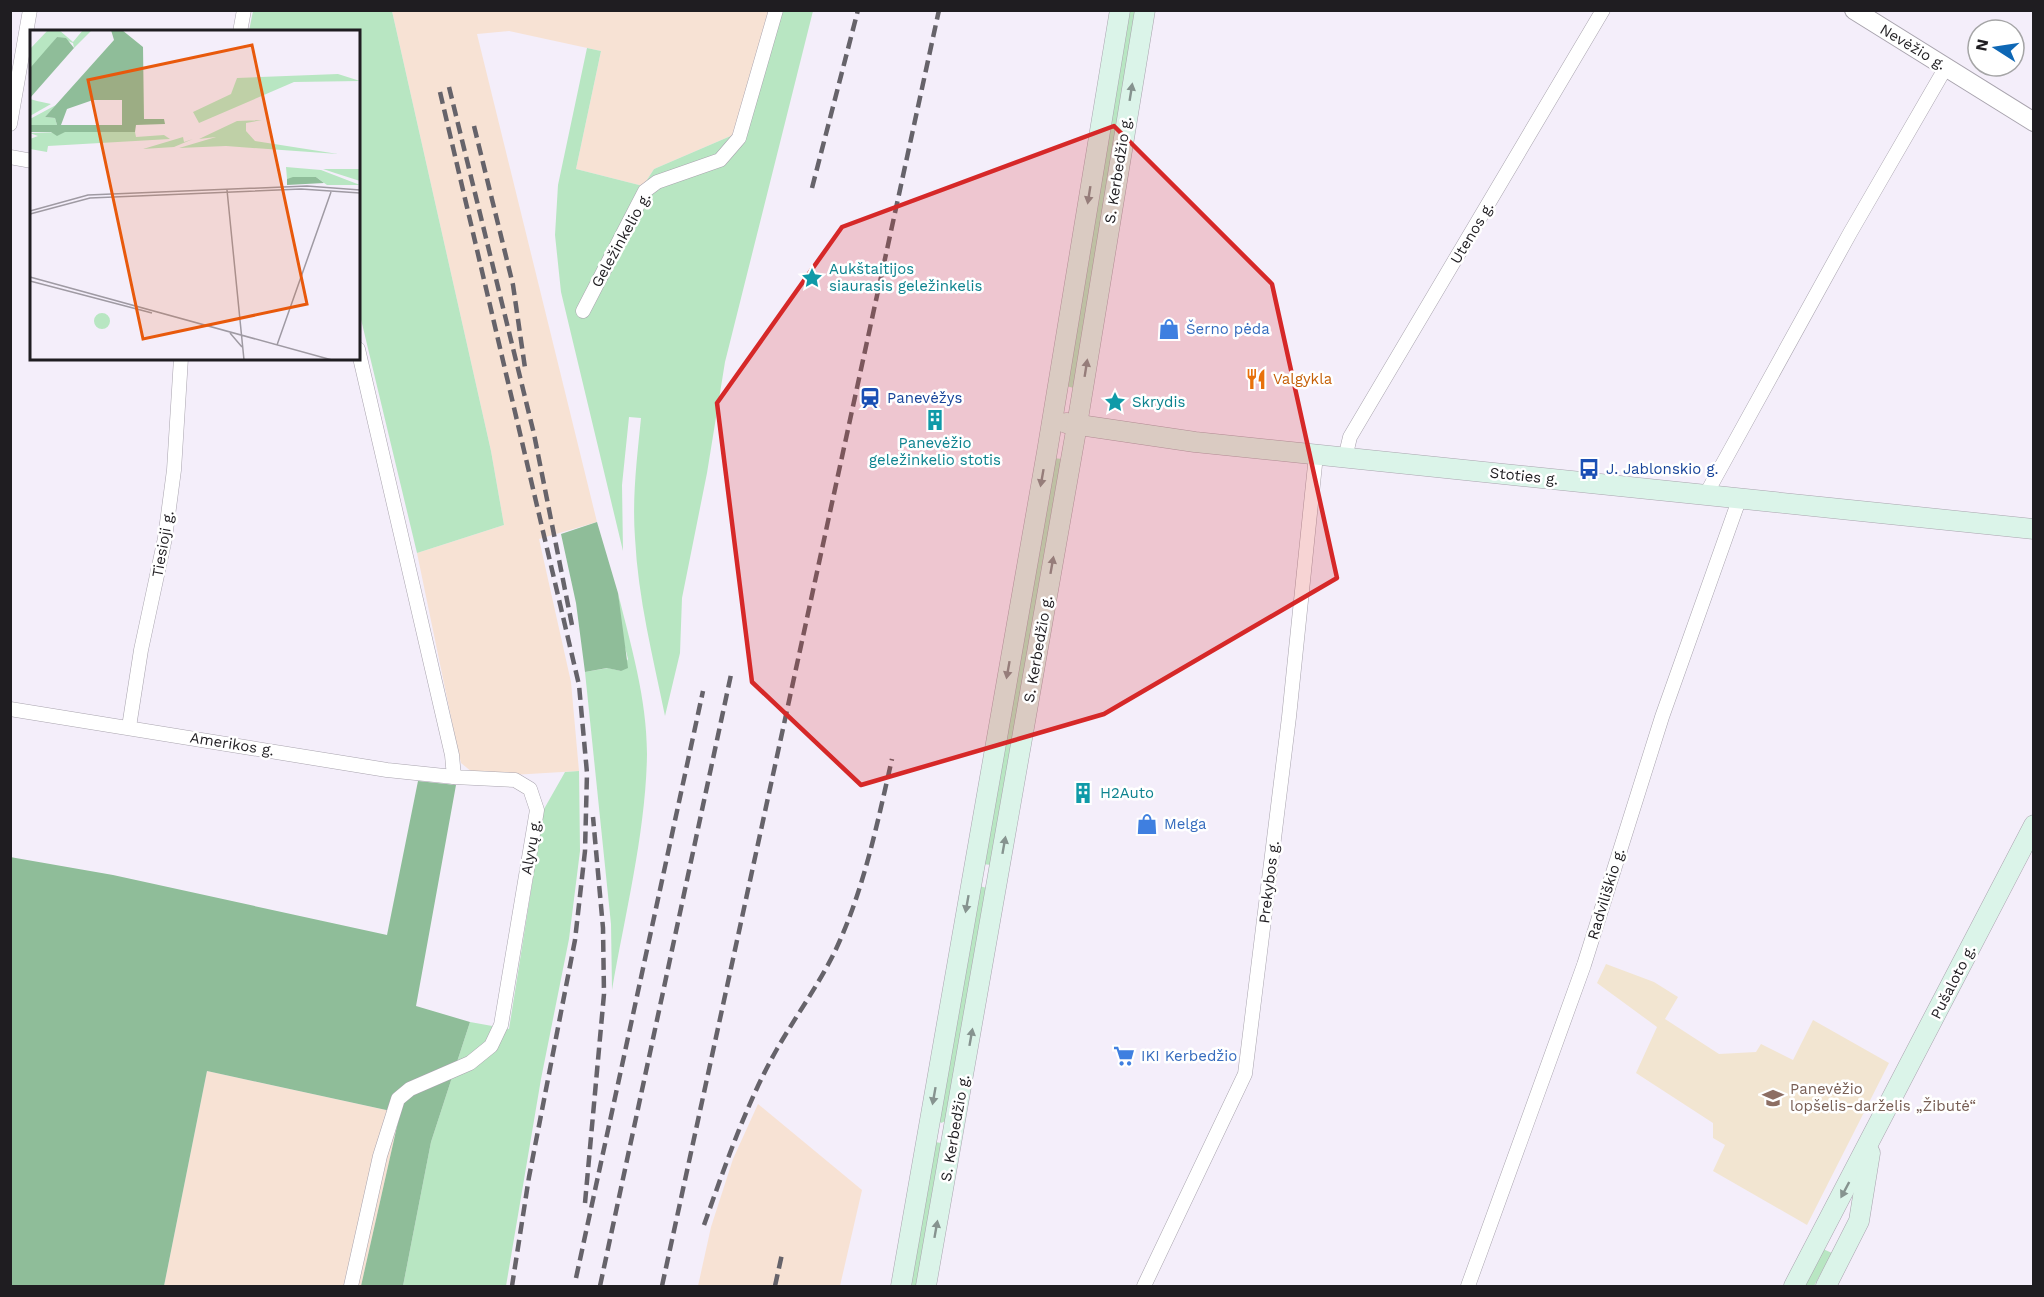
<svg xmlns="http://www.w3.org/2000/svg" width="2044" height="1297" font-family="'Work Sans',sans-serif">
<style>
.industrial{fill:#f7e2d4}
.education{fill:#f2e5d1}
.green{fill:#b8e6c2}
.forest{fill:#8fbd99}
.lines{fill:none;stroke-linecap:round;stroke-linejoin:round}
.minor-casing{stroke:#a9a4ae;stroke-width:15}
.tertiary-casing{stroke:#a9a4ae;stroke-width:20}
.secondary-casing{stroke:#a9a4ae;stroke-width:21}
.minor{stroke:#fff;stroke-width:14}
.tertiary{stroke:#fff;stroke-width:18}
.secondary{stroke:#dbf4e9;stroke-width:20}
.rail{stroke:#66636a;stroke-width:4.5;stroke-dasharray:12 6;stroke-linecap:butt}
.oneway{fill:#86938f}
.marked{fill:#d62828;fill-opacity:0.2;stroke:#d62828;stroke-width:4.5;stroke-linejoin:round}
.labels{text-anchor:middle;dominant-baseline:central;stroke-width:5;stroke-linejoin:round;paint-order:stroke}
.street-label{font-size:15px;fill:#1f1d21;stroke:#fff}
.culture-label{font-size:15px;fill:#0d838f;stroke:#fff;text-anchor:start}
.shop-label{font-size:15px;fill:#366cbe;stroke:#fff;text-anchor:start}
.food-label{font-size:15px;fill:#c56008;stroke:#fff;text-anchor:start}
.transit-label{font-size:15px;fill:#164399;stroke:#fff;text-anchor:start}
.education-label{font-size:15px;fill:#785e54;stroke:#fff;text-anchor:start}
.inset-road{fill:none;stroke:#9f9aa3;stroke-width:1.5}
.view{fill:#e8590c;fill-opacity:0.15;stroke:#e8590c;stroke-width:3}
.inset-edge{fill:none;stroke:#1f1d21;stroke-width:3}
</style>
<rect width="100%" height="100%" fill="#f4eefa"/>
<g class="industrial">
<path d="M 392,11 L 776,11 L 733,135 L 654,169 L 643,186 L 576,169 L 601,51 L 509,31 L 477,34 L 597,522 L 539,539 L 571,682 L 579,771 L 512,775 L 472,772 L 461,763 L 458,751 L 417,553 L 504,525 L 491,451 Z"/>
<path d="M 207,1071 L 400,1113 L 361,1286 L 164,1286 Z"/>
<path d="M 758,1104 L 862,1190 L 840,1286 L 698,1286 L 711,1227 L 733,1159 Z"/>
</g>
<path class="education" d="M 1606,964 L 1654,982 L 1678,997 L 1665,1019 L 1719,1054 L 1756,1052 L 1761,1044 L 1793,1060 L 1813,1020 L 1889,1063 L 1807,1225 L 1713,1171 L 1725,1145 L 1713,1138 L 1713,1123 L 1636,1073 L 1657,1027 L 1597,983 Z"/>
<g class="green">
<path d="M 253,11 L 392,11 L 491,451 L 504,525 L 417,553 L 359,311 L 358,32 L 249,31 Z"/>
<path d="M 776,11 L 813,11 L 725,362 L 707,473 L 682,598 L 680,653 L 665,716 C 653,657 638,598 635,538 C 632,498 637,458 641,418 L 629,417 L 622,485 L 623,551 L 561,292 L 555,235 L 558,185 L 587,48 L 601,51 L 576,169 L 643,186 L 654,169 L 733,135 Z"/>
<path d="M 1129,11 L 1138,11 L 1074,388 L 1066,386 Z"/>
<path d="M 1053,458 L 1062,459 L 991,865 L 983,864 Z"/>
<path d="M 618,593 C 631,646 647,699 647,754 C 646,831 625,914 612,990 L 611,924 L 585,672 L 608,668 L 621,671 L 628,659 L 621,632 Z"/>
<path d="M 579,771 L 580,851 L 569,939 L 541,1079 L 506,1286 L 403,1286 L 431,1142 L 470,1022 L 509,1029 L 544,809 L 565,772 Z"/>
<path d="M 979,886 L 987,888 L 946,1121 L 941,1123 L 939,1120 Z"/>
<path d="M 935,1142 L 941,1143 L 919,1286 L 910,1286 Z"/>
<path d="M 1823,1249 L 1832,1253 L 1814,1286 L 1803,1286 Z"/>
</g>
<g class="forest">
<path d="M 597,522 L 618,593 L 628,668 L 621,671 L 607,668 L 585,672 L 576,603 L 561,534 Z"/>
<path d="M 418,781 L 456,785 L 416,1006 L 470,1022 L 431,1142 L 403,1286 L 361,1286 L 400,1113 L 207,1071 L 164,1286 L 11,1286 L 10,857 L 113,875 L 387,935 Z"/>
</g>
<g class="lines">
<defs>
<g id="minor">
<path d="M 240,32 L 244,10"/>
<path d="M 10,124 L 30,10"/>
<path d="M 10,157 L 32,161"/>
<path d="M 583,311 L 645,191 L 657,182 L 720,160 L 739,138 L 776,10"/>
<path d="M 1345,458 L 1350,437 L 1603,10"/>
<path d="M 1705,496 L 1850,233 L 1946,67"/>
<path d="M 10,709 L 387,770 L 454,777"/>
<path d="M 129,727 L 141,650 L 165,538 L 174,470 L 181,358"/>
<path d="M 351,1286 L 380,1156 L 398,1099 L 410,1089 L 470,1063 L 491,1046 L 501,1025 L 537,810 L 530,789 L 515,780 L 454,777 L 452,755 L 358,349"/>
<path d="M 1144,1286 L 1245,1074 L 1289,717 L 1316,455"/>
<path d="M 1468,1286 L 1584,965 L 1662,717 L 1739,500"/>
</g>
<path id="tertiary" d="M 1854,10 L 2034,122"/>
<g id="secondary">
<path d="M 1066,423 L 1195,442 L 2034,529"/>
<path d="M 901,1286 L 1047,452 L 1120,10"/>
<path d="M 926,1286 L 1077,425 L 1145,10"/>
<path d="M 1794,1286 L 2034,825"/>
<path d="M 1826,1286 L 1859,1221 L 1870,1153"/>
</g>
</defs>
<use href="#minor" class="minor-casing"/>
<use href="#tertiary" class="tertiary-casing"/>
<use href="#secondary" class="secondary-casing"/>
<use href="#minor" class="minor"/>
<use href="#tertiary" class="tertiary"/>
<use href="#secondary" class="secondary"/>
<g class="rail">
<path d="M 449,87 L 534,434 L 572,625"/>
<path d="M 440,92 L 579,685 L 587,773 L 585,851 L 575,940 L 529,1177 L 512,1286"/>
<path d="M 474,126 L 513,285 L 525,368"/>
<path d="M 812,188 L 858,10"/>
<path d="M 585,1203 L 604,994 L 603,928 L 593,817"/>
<path d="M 704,1225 C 725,1166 746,1104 777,1049 C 798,1012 824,978 841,938 C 866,880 878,820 892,759"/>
<path d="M 576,1278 L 703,691"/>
<path d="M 600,1286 L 732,670"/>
<path d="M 662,1286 L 939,10"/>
<path d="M 775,1286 L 782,1254"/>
</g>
</g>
<defs><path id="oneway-solid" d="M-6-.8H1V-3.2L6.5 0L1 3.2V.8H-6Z" transform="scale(1.5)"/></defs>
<g class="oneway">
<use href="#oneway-solid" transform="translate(1131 92) rotate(-81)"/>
<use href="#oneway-solid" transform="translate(1089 195) rotate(99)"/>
<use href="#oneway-solid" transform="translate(1086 368) rotate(-81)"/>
<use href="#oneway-solid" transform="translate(1042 478) rotate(100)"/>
<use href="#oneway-solid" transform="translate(1052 565) rotate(-80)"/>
<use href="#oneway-solid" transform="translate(1008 670) rotate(100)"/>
<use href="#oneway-solid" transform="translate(1004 845) rotate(-80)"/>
<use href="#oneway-solid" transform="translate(967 904) rotate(100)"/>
<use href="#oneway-solid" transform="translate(971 1037) rotate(-80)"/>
<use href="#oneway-solid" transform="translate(934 1096) rotate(100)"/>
<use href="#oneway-solid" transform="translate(1845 1190) rotate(118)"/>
<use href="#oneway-solid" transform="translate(936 1229) rotate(-80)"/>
</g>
<path class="marked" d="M 1114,126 L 1272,284 L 1337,578 L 1104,714 L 861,785 L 752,682 L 717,403 L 842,227 Z"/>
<defs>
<symbol id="sight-bare" viewBox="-9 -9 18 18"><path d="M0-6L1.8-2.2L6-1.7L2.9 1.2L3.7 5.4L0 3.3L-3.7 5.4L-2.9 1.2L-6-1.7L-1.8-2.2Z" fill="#0f9aa8" stroke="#fff" stroke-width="2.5" paint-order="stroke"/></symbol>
<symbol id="shop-bare" viewBox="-9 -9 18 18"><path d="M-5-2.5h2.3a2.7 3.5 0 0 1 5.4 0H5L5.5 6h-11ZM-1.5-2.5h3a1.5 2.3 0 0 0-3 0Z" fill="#3f7fe0" stroke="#fff" stroke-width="2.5" paint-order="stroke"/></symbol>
<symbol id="restaurant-bare" viewBox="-9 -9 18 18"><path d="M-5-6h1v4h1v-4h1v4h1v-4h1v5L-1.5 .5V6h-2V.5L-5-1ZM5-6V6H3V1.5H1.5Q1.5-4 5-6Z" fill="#e8710a" stroke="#fff" stroke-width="2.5" paint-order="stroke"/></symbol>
<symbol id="station-bare" viewBox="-9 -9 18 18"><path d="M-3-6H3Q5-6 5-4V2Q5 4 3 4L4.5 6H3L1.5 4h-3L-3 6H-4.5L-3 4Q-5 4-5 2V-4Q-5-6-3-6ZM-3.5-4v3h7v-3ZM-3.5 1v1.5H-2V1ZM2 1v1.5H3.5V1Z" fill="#1a4fb4" stroke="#fff" stroke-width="2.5" paint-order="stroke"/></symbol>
<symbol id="building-bare" viewBox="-9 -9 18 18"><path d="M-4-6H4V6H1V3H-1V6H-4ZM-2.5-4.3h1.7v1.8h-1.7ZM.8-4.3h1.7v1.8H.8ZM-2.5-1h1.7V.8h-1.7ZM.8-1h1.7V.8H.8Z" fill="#0f9aa8" stroke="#fff" stroke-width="2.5" paint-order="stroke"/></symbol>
<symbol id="bus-bare" viewBox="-9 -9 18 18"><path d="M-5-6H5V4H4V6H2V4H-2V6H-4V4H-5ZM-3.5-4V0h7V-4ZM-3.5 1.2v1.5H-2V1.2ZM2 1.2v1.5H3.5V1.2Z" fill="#1a4fb4" stroke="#fff" stroke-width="2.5" paint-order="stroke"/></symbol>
<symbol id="supermarket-bare" viewBox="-9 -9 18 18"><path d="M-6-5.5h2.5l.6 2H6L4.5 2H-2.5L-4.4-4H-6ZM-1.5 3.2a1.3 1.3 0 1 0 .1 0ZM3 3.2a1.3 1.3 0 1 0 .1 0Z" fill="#3f7fe0" stroke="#fff" stroke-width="2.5" paint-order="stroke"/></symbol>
<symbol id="school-bare" viewBox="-9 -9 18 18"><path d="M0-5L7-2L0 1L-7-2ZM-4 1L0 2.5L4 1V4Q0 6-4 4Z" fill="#8d6e63" stroke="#fff" stroke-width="2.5" paint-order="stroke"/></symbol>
</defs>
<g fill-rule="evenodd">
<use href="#sight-bare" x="797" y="263" width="30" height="30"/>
<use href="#shop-bare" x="1154" y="314" width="30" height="30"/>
<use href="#restaurant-bare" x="1241" y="364" width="30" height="30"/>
<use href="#station-bare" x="855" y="383" width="30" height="30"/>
<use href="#sight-bare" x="1100" y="387" width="30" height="30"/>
<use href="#building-bare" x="920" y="405" width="30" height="30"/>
<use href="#bus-bare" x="1574" y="454" width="30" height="30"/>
<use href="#building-bare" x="1068" y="778" width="30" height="30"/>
<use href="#shop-bare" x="1132" y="809" width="30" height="30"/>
<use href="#supermarket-bare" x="1109" y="1041" width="30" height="30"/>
<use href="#school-bare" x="1758" y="1083" width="30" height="30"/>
</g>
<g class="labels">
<g class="street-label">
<text transform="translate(1913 47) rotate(31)">Nevėžio g.</text>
<text transform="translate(1118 170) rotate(-81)">S. Kerbedžio g.</text>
<text transform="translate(1472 233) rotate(-59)">Utenos g.</text>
<text transform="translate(621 240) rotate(-61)">Geležinkelio g.</text>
<text transform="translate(1524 476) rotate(6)">Stoties g.</text>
<text transform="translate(163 544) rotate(-80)">Tiesioji g.</text>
<text transform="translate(1038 649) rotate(-80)">S. Kerbedžio g.</text>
<text transform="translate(232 744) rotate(9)">Amerikos g.</text>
<text transform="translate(531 847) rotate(-80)">Alyvų g.</text>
<text transform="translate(1269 882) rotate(-83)">Prekybos g.</text>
<text transform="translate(1606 894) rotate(-73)">Radviliškio g.</text>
<text transform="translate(1953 982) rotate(-63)">Pušaloto g.</text>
<text transform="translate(955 1128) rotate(-80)">S. Kerbedžio g.</text>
</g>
<g class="culture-label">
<text x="829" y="269">Aukštaitijos<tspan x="829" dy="17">siaurasis geležinkelis</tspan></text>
<text x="1132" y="402">Skrydis</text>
<text x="935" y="443" text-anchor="middle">Panevėžio<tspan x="935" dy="17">geležinkelio stotis</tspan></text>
<text x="1100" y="793">H2Auto</text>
</g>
<g class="shop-label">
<text x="1186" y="329">Šerno pėda</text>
<text x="1164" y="824">Melga</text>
<text x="1141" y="1056">IKI Kerbedžio</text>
</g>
<g class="food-label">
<text x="1273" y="379">Valgykla</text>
</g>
<g class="transit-label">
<text x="887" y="398">Panevėžys</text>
<text x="1606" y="469">J. Jablonskio g.</text>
</g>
<g class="education-label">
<text x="1790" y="1089">Panevėžio<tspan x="1790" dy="17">lopšelis-darželis „Žibutė“</tspan></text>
</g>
</g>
<g transform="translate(30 30)">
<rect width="330" height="330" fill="#f4eefa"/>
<path d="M 18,0 L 29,0 L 43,12 L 53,0 L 62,0 L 44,18 L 43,13 L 27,7 L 0,42 L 0,19 ZM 308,44 L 330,51 L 264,52 L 169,93 L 163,82 L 201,64 L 207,48 ZM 0,69 L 7,71 L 21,74 L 0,86 ZM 26,75 L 15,87 L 25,88 L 27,95 L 0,95 L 0,89 ZM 232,90 L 216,93 L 216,101 L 225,111 L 308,124 L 196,116 L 149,118 L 186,107 L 169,109 L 207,91 ZM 89,100 L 105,102 L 106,107 L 134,105 L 140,109 L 18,116 L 17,122 L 0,119 L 0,109 L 8,106 L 0,103 ZM 153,107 L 154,112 L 163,109 L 144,117 L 113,119 ZM 256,137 L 291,140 L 330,155 L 297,155 L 286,147 L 257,149 ZM 293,139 L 330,139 L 330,151 L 305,143 ZM64 291a8 8 0 1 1 16 0a8 8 0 1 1-16 0Z" fill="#b8e6c2"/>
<path d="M 81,0 L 92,0 L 113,17 L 114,89 L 134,89 L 135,94 L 106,95 L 105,102 L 35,102 L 27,106 L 21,102 L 0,102 L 0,95 L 27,95 L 25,88 L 15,87 L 84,10 ZM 63,70 L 92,70 L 92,95 L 31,95 L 37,79 ZM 27,7 L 36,8 L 44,18 L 0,68 L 1,37 ZM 286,147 L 294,153 L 257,155 L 257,149 L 263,147 Z" fill="#8fbd99" fill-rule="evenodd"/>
<path class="inset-road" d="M 197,160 L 214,330M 0,181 L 58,165 L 277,156 L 330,160M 0,184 L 60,168 L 271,159 L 330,163M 0,247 L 302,330M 0,251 L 122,283M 200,303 L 212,317M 247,315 L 301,162"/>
<path class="view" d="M 222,15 L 277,274 L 113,309 L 58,50 Z"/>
<rect width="330" height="330" class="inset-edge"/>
</g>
<rect width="2044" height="1297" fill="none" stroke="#1f1d21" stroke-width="24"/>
<g transform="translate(1996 48) rotate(282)"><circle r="28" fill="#ffffff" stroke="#a5a5a6" stroke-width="1.5"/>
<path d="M0-4.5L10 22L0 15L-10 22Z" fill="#0e67b5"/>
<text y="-9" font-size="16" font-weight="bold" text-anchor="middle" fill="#1f1d21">N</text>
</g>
</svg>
